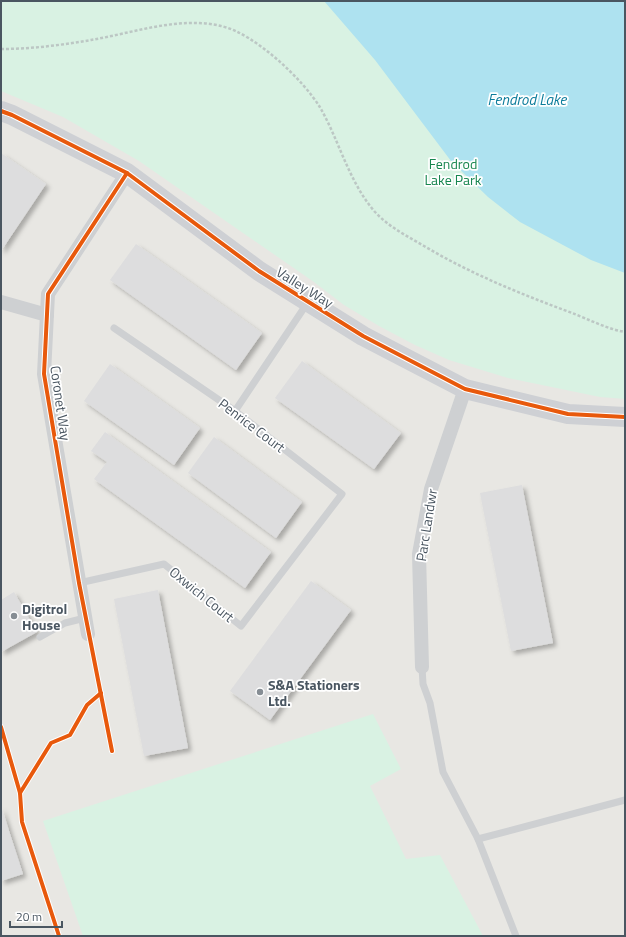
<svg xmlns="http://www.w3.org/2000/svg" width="626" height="937" font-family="'Titillium Web',sans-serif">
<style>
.commercial{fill:#e8e7e3}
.green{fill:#d9f2e3}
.water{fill:#aee2f0}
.building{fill:#ddddde;filter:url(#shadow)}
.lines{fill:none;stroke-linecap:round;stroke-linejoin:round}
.path{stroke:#bcc7c4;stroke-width:2.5;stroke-dasharray:3 2;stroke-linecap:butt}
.lane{stroke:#ced0d2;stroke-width:7}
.street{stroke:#ced0d2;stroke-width:14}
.secondary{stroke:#ced0d4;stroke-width:20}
.cycleway-casing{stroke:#fff;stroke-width:6}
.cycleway{stroke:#e8590c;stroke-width:4}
.poi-dot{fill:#868d94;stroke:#fff;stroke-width:1.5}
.labels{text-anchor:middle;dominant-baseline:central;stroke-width:3.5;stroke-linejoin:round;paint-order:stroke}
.park-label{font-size:14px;fill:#17864f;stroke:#fff}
.street-label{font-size:14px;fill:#4a5661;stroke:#fff}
.poi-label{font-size:14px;font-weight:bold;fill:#4a5661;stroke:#fff;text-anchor:start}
.water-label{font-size:15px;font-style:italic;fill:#0c7c9b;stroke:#fff}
</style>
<defs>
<filter id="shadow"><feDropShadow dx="3.5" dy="3.5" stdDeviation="2" flood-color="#0004"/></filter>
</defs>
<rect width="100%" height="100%" fill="#f4f4f4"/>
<path class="commercial" d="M 1,1 L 625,273 L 625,936 L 1,936 Z"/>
<g class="green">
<path d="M 1,1 L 625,1 L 625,399 L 600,397 L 508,378 L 449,360 L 415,345 L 379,326 L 344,305 L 314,282 L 139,161 L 63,117 L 1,91 Z"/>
<path d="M 373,714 L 401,769 L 370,786 L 406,859 L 440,855 L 483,936 L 83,936 L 43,821 Z"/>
</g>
<path class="water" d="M 324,1 L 625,1 L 625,273 L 591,260 L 520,222 L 488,197 L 451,161 L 375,60 Z"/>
<g class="building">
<path d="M 1,153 L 46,184 L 1,251 Z"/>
<path d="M 136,244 L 262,333 L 236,370 L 110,280 Z"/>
<path d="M 302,361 L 401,433 L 374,469 L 275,398 Z"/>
<path d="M 110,364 L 200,428 L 174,465 L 84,401 Z"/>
<path d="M 105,432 L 271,552 L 245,588 L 94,479 L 107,462 L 91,451 Z"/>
<path d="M 214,437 L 302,502 L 276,538 L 188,473 Z"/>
<path d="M 522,485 L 553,643 L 511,651 L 480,493 Z"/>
<path d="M 311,581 L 351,610 L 270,720 L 230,691 Z"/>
<path d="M 158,590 L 188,748 L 144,756 L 114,599 Z"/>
<path d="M 14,592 L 37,632 L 1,652 L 1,600 Z"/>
<path d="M 1,806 L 23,874 L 1,881 Z"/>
</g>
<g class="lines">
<path class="path" d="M 1,49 C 31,49 62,45 91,40 C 133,33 179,16 221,26 C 254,33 304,80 321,109 C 340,143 349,182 375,212 C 389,227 407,236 424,246 C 471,274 521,294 572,313 C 588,319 607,329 625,332"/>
<g class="lane">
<path d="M 235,411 L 308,302"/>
<path d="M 79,583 L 164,564 L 241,626 L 342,494 L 235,411 L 114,328"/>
<path d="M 40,637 L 65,623 L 85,618"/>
<path d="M 422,667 L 423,684 L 430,703 L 443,772 L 478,839 L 516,936"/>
<path d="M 478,839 L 625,800"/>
</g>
<g class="street">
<path d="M 1,302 L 47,315"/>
<path d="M 88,634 L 44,374 L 48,294 L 127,173"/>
<path d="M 422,667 L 419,554 L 431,489 L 465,389"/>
</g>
<path class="secondary" d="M 1,111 L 12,115 L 127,173 L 259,271 L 363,336 L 465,389 L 568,414 L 625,417"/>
<defs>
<g id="cycleway">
<path d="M 1,111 L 12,115 L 127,173 L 259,271 L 363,336 L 465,389 L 568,414 L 625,417"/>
<path d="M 1,727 L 20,793 L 22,822 L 59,936"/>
<path d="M 112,751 L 79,583 L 44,374 L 48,294 L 127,173"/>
<path d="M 20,793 L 51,743 L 70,735 L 87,705 L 101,693"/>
</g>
</defs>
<use href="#cycleway" class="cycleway-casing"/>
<use href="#cycleway" class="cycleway"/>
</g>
<g class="poi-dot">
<circle cx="14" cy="616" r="4"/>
<circle cx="260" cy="692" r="4"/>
</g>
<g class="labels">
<g class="park-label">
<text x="453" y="163">Fendrod<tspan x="453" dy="16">Lake Park</tspan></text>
</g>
<g class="street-label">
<text transform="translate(305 287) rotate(32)">Valley Way</text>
<text transform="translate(61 403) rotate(82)">Coronet Way</text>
<text transform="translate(252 425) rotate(37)">Penrice Court</text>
<text transform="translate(426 525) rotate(-81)">Parc Landwr</text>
<text transform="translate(202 594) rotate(39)">Oxwich Court</text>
</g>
<g class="poi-label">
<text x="22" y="608">Digitrol<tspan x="22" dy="16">House</tspan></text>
<text x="268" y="684">S&amp;A Stationers<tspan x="268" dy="16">Ltd.</tspan></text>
</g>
<g class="water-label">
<text x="527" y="99">Fendrod Lake</text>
</g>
</g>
<rect width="626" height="937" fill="none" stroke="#4a5661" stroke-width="4"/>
<path d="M10 921v6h52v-6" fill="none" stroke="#4a5661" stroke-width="2"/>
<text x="16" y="921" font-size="12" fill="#4a5661" stroke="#ffffff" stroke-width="3" paint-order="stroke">20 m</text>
</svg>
